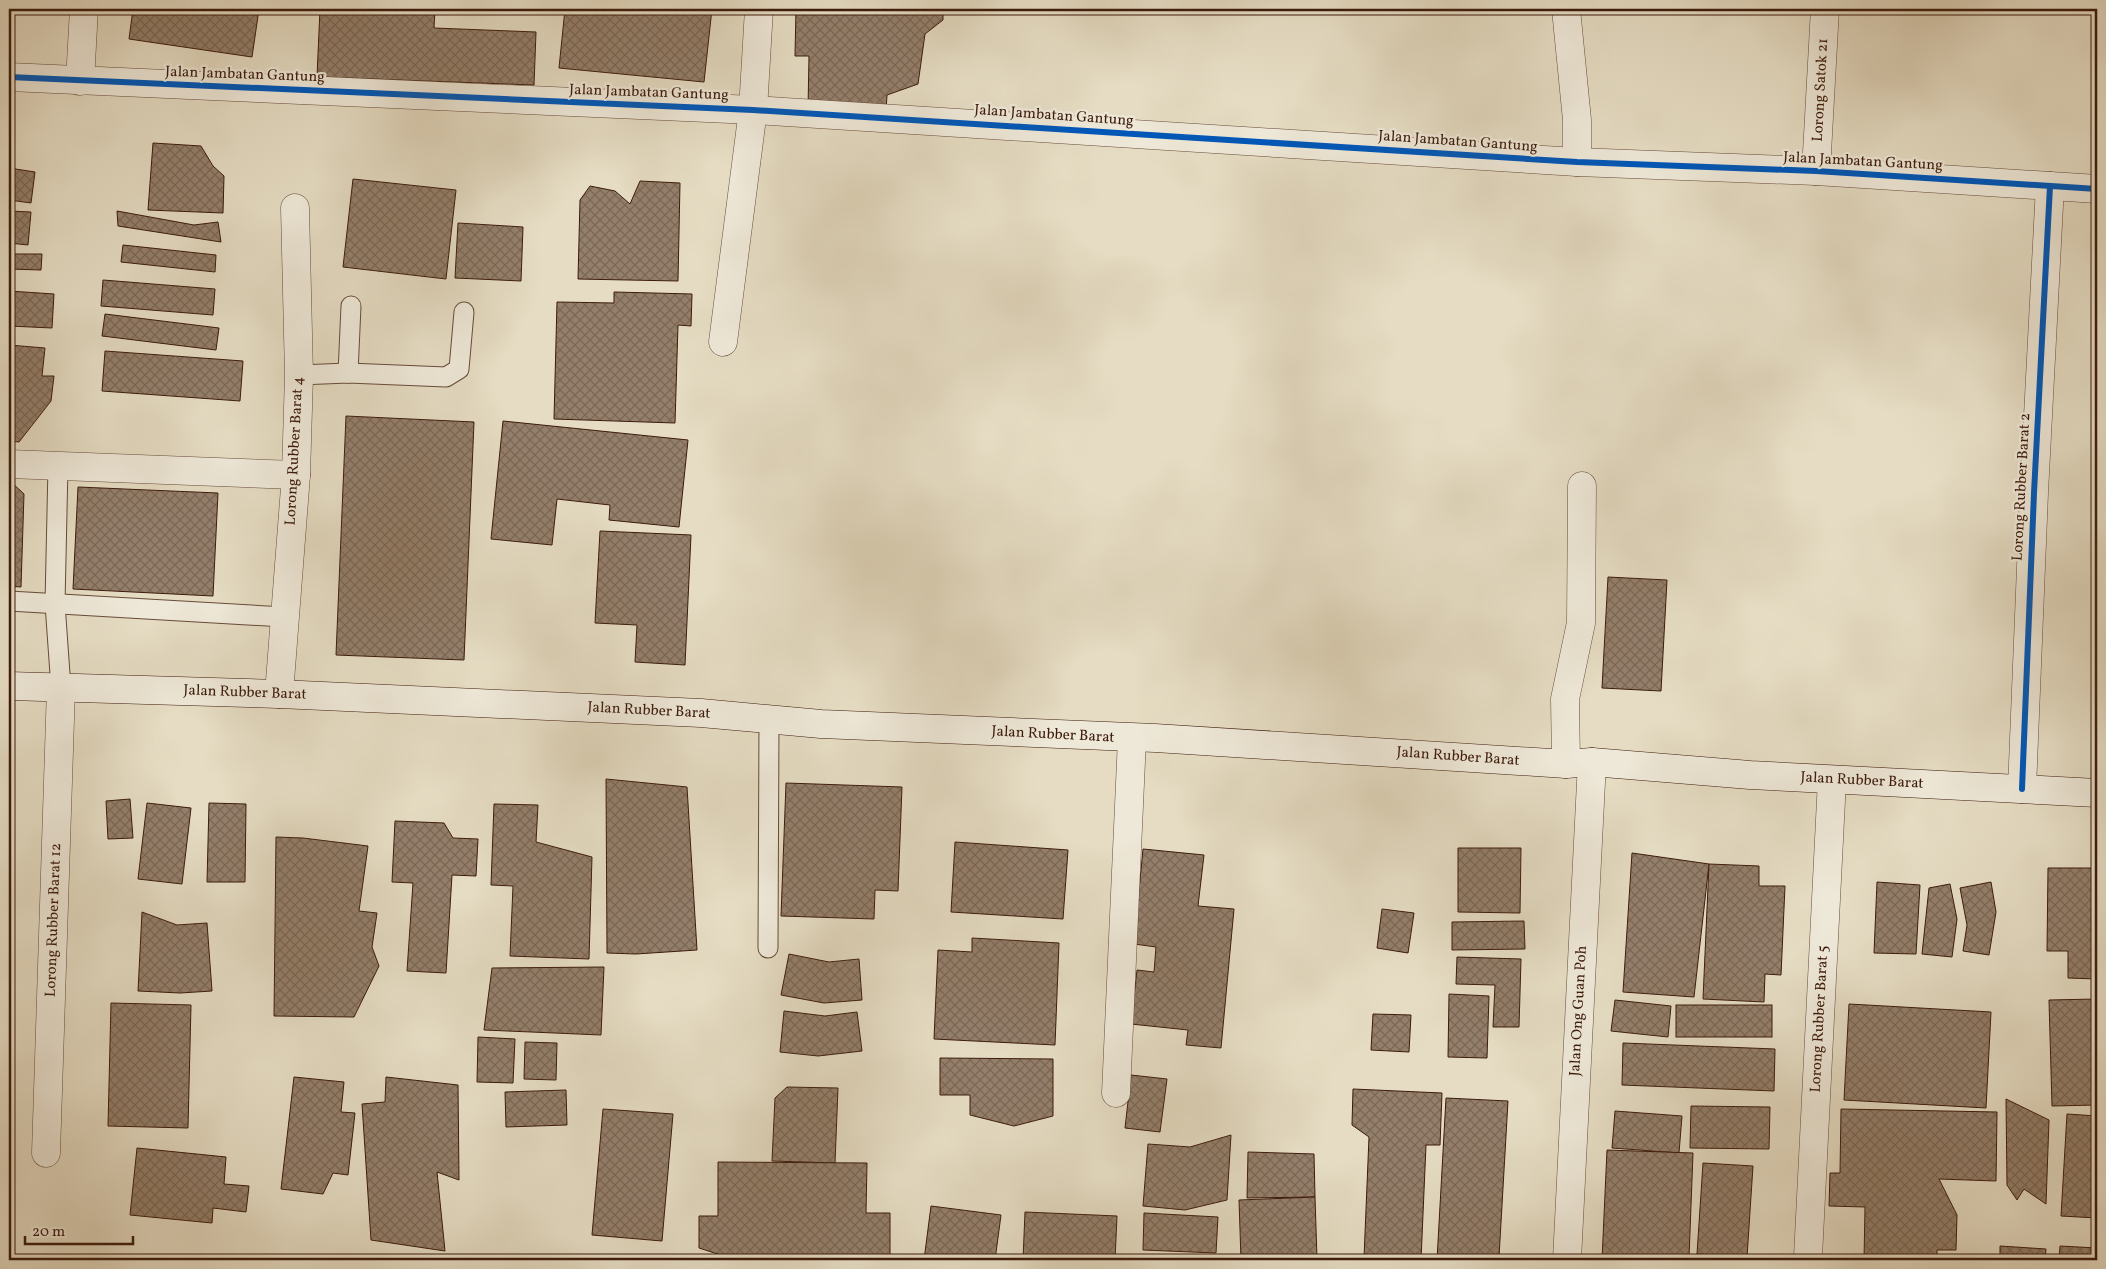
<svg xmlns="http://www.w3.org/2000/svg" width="2106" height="1269" font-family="Vollkorn,serif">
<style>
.building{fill:url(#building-cross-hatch);stroke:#3d1b0c}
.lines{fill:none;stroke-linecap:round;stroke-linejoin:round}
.lane-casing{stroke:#674b3a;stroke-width:21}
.street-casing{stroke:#674b3a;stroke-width:29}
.secondary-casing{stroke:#3d1b0c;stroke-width:29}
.lane{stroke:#eee8d8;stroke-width:19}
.street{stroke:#eee8d8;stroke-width:28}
.secondary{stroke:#eee8d8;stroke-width:28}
.cycleway-casing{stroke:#eee8d8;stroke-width:9}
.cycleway{stroke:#0057b8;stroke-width:6}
.labels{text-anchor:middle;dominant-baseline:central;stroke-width:4.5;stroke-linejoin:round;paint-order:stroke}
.street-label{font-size:15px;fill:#3d1b0c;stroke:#eee8d8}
</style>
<defs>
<pattern id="building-cross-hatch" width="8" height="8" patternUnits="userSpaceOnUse" patternTransform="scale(1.25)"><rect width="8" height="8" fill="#947f6b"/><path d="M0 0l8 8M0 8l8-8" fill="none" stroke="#7a6756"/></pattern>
</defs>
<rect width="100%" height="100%" fill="#e5dcc3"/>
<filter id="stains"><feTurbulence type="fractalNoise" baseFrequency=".004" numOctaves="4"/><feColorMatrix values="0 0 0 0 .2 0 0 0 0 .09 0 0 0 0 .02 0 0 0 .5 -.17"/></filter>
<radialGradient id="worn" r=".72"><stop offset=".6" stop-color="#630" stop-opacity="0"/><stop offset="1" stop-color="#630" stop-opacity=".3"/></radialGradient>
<g class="building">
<path d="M 9,9 L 14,9 L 12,24 L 9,25 Z"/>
<path d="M 133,9 L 259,9 L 252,57 L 129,39 Z"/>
<path d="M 320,9 L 435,9 L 434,28 L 536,32 L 534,85 L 317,77 Z"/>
<path d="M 565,9 L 712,9 L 704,82 L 559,68 Z"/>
<path d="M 796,9 L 943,9 L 943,20 L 925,34 L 918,84 L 887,95 L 886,111 L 808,109 L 809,56 L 795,56 Z"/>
<path d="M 153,143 L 201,146 L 213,166 L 224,176 L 223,213 L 148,210 Z"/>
<path d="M 9,168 L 35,172 L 31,203 L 9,200 Z"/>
<path d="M 353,179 L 456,190 L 446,279 L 343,267 Z"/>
<path d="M 640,181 L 680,183 L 678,281 L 578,279 L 580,200 L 590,186 L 615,191 L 630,204 Z"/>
<path d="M 9,211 L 31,212 L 28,245 L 9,243 Z"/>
<path d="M 117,211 L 194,225 L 218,222 L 221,242 L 118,226 Z"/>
<path d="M 458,223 L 523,227 L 521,281 L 455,278 Z"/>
<path d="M 123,245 L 216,255 L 215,272 L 121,262 Z"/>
<path d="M 9,254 L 42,254 L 41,270 L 9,269 Z"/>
<path d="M 103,280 L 215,289 L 213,315 L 101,306 Z"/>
<path d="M 9,291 L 54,294 L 52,328 L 9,326 Z"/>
<path d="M 614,292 L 692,294 L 691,326 L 678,325 L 675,423 L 554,419 L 557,302 L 614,303 Z"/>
<path d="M 105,314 L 219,328 L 216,350 L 102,336 Z"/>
<path d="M 9,345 L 45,348 L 42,376 L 54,376 L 51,401 L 19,442 L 9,441 Z"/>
<path d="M 105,351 L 243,361 L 240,401 L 102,391 Z"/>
<path d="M 346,416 L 474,422 L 464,660 L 336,655 Z"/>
<path d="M 503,421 L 688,440 L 679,527 L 609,520 L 610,505 L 557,499 L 552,545 L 491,539 Z"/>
<path d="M 9,480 L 24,494 L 21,587 L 9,586 Z"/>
<path d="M 78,487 L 218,493 L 213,596 L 73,589 Z"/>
<path d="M 600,531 L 691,535 L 685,665 L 635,662 L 637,625 L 595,623 Z"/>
<path d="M 1608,577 L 1667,580 L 1661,691 L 1602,688 Z"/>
<path d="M 606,779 L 687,787 L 697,950 L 636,954 L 607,953 Z"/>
<path d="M 786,783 L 902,787 L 898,891 L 875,890 L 874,919 L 781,916 Z"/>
<path d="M 130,799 L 133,838 L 108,839 L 106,801 Z"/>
<path d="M 147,803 L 191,808 L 182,884 L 138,879 Z"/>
<path d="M 209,803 L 246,804 L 245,882 L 207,882 Z"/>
<path d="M 494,804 L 538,805 L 536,842 L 592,857 L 589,959 L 510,956 L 513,886 L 491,885 Z"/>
<path d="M 395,821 L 444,823 L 453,838 L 478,839 L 476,876 L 452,875 L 446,973 L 407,971 L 413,883 L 392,882 Z"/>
<path d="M 276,837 L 303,838 L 368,846 L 359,911 L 377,913 L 372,947 L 379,966 L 354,1017 L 274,1016 Z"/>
<path d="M 955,842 L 1068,850 L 1063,919 L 951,912 Z"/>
<path d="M 1458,848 L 1521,848 L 1520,913 L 1458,912 Z"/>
<path d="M 1143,849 L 1204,855 L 1198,906 L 1234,909 L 1221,1048 L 1186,1045 L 1188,1030 L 1131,1024 L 1137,970 L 1154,972 L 1156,947 L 1134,944 Z"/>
<path d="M 1632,853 L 1709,864 L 1694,997 L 1623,992 Z"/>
<path d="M 1709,864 L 1759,866 L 1759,886 L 1785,886 L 1781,975 L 1765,974 L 1764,1002 L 1703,999 Z"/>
<path d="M 2048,868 L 2097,868 L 2097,979 L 2068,978 L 2068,951 L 2047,951 Z"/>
<path d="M 1877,882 L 1920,885 L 1916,954 L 1874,953 Z"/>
<path d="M 1991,882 L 1996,912 L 1989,955 L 1963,951 L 1967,925 L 1960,888 Z"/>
<path d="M 1950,884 L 1957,919 L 1952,957 L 1922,954 L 1929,888 Z"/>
<path d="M 1382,909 L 1414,913 L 1408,953 L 1377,948 Z"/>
<path d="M 142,912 L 177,925 L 207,923 L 212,991 L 180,993 L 138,991 Z"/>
<path d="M 1524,921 L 1525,949 L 1452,950 L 1452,922 Z"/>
<path d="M 972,938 L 1059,943 L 1055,1045 L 934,1039 L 938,950 L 972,952 Z"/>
<path d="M 789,954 L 829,962 L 859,959 L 862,1000 L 824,1003 L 781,995 Z"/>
<path d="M 1457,957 L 1521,959 L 1519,1027 L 1493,1027 L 1495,985 L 1456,984 Z"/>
<path d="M 604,967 L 601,1035 L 484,1030 L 492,968 Z"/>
<path d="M 1449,994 L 1489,996 L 1487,1058 L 1448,1057 Z"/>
<path d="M 2097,999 L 2097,1105 L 2052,1106 L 2049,1000 Z"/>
<path d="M 1615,1000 L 1671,1006 L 1668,1037 L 1611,1031 Z"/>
<path d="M 111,1003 L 191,1005 L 188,1128 L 108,1126 Z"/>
<path d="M 1849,1004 L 1991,1012 L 1986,1108 L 1844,1100 Z"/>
<rect x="1676" y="1005" width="96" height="32"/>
<path d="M 784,1011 L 825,1016 L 857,1012 L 862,1051 L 818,1056 L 780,1052 Z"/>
<path d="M 1373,1014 L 1411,1015 L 1409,1052 L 1371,1050 Z"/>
<path d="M 478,1037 L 515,1039 L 513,1083 L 477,1082 Z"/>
<path d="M 525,1042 L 557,1043 L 556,1080 L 524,1079 Z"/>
<path d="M 1623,1043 L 1775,1049 L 1774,1091 L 1622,1085 Z"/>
<path d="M 940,1058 L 1053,1059 L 1053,1116 L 1014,1126 L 970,1115 L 970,1095 L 940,1095 Z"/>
<path d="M 1131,1075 L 1167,1079 L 1160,1132 L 1125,1128 Z"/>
<path d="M 294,1077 L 344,1082 L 341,1112 L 355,1113 L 348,1175 L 333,1173 L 323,1194 L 281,1189 Z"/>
<path d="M 386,1077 L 458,1085 L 459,1180 L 437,1172 L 445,1251 L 371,1240 L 362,1104 L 385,1102 Z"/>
<path d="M 787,1087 L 838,1088 L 835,1163 L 772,1161 L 775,1098 Z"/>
<path d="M 1353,1089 L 1442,1093 L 1440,1145 L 1426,1145 L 1421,1260 L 1368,1260 L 1364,1258 L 1369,1137 L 1352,1125 Z"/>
<path d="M 566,1090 L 567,1125 L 506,1127 L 505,1092 Z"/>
<path d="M 1446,1098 L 1508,1101 L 1499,1257 L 1480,1256 L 1479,1260 L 1437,1260 Z"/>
<path d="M 2006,1099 L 2049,1120 L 2046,1204 L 2024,1189 L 2017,1200 L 2007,1185 Z"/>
<path d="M 1691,1106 L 1770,1107 L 1769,1149 L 1690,1148 Z"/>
<path d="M 603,1109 L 673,1114 L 662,1241 L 592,1235 Z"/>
<path d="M 1841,1109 L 1997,1112 L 1996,1181 L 1939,1179 L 1957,1215 L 1956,1250 L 1937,1250 L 1937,1260 L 1864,1260 L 1865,1207 L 1829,1206 L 1830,1173 L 1840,1173 Z"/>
<path d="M 1615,1111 L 1682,1116 L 1679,1153 L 1612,1148 Z"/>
<path d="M 2067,1114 L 2097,1116 L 2097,1218 L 2061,1216 Z"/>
<path d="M 1231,1135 L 1227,1200 L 1185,1210 L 1143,1206 L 1148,1144 L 1190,1147 Z"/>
<path d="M 137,1148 L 226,1157 L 224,1184 L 249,1186 L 246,1212 L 213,1208 L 212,1223 L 130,1215 Z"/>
<path d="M 1607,1150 L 1693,1153 L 1689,1258 L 1648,1256 L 1644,1260 L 1602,1260 Z"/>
<path d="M 1248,1152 L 1314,1154 L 1315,1197 L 1247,1198 Z"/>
<path d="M 718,1162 L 867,1163 L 866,1213 L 890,1213 L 890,1260 L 730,1260 L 730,1258 L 699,1248 L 699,1216 L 718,1216 Z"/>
<path d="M 1703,1163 L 1753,1166 L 1747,1257 L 1697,1254 Z"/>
<path d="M 1315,1197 L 1317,1259 L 1241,1260 L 1239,1200 Z"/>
<path d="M 931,1206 L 1001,1215 L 995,1260 L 924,1260 Z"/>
<path d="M 1025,1212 L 1117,1216 L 1115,1260 L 1023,1260 Z"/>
<path d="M 1144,1213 L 1218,1217 L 1216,1253 L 1143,1250 Z"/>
<path d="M 2000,1246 L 2046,1249 L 2045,1260 L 2000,1260 Z"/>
<path d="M 2060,1246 L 2097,1248 L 2097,1260 L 2059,1260 Z"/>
</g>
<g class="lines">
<defs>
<g id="lane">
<path d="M 348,373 L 351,306"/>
<path d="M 299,375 L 348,373 L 446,377 L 459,369 L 464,312"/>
<path d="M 58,466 L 55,604 L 61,688"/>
<path d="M 9,601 L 284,617"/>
<path d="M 768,948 L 769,721"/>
</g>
<g id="street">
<path d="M 1566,9 L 1577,120 L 1577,162"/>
<path d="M 9,77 L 753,110 L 1577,162 L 1816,171 L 2097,189"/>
<path d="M 80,81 L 84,9"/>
<path d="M 1816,171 L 1825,9"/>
<path d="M 723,342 L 753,110 L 759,9"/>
<path d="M 9,464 L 296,475"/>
<path d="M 279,694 L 296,475 L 299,375 L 295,208"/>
<path d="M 1566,764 L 1565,699 L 1581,623 L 1582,486"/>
<path d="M 2022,789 L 2034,493 L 2050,186"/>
<path d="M 1116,1093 L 1132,739"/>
<path d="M 46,1153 L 61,688"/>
<path d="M 1808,1257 L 1832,780"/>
<path d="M 1567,1260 L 1592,762"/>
</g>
<path id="secondary" d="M 9,686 L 279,694 L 701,713 L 821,724 L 1155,738 L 1566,764 L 1592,762 L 1750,775 L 2097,793"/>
</defs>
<use href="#lane" class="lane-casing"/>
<use href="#street" class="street-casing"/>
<use href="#secondary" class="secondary-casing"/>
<use href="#lane" class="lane"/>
<use href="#street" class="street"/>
<use href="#secondary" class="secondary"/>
<defs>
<g id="cycleway">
<path d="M 9,77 L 753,110 L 1577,162 L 1816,171 L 2097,189"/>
<path d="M 2022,789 L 2034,493 L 2050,186"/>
</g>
</defs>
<use href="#cycleway" class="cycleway-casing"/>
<use href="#cycleway" class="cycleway"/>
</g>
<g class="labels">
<g class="street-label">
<text transform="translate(245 75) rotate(2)">Jalan Jambatan Gantung</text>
<text transform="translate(1821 90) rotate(-87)">Lorong Satok 21</text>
<text transform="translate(649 93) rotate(2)">Jalan Jambatan Gantung</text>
<text transform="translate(1054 116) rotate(4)">Jalan Jambatan Gantung</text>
<text transform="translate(1458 142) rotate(4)">Jalan Jambatan Gantung</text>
<text transform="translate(1863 162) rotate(3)">Jalan Jambatan Gantung</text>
<text transform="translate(295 451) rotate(-87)">Lorong Rubber Barat 4</text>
<text transform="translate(2022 487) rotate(-87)">Lorong Rubber Barat 2</text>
<text transform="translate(245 693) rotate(2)">Jalan Rubber Barat</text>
<text transform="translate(649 711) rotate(3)">Jalan Rubber Barat</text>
<text transform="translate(1053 735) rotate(3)">Jalan Rubber Barat</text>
<text transform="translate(1458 757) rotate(4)">Jalan Rubber Barat</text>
<text transform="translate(1862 781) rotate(3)">Jalan Rubber Barat</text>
<text transform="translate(54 920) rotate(-88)">Lorong Rubber Barat 12</text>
<text transform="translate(1579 1011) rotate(-87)">Jalan Ong Guan Poh</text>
<text transform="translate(1820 1019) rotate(-87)">Lorong Rubber Barat 5</text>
</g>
</g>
<rect width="2106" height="1269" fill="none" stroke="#e5dcc3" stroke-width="30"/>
<rect x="10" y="10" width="2086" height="1249" fill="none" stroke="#3d1b0c" stroke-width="2.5"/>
<rect x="15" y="15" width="2076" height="1239" fill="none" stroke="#3d1b0c"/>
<path d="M25 1236v8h108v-8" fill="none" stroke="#3d1b0c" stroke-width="2.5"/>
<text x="32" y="1236" font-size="15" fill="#3d1b0c" stroke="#eee8d8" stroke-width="4" paint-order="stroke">20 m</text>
<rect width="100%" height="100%" filter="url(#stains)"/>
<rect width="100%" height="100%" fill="url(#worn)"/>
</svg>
